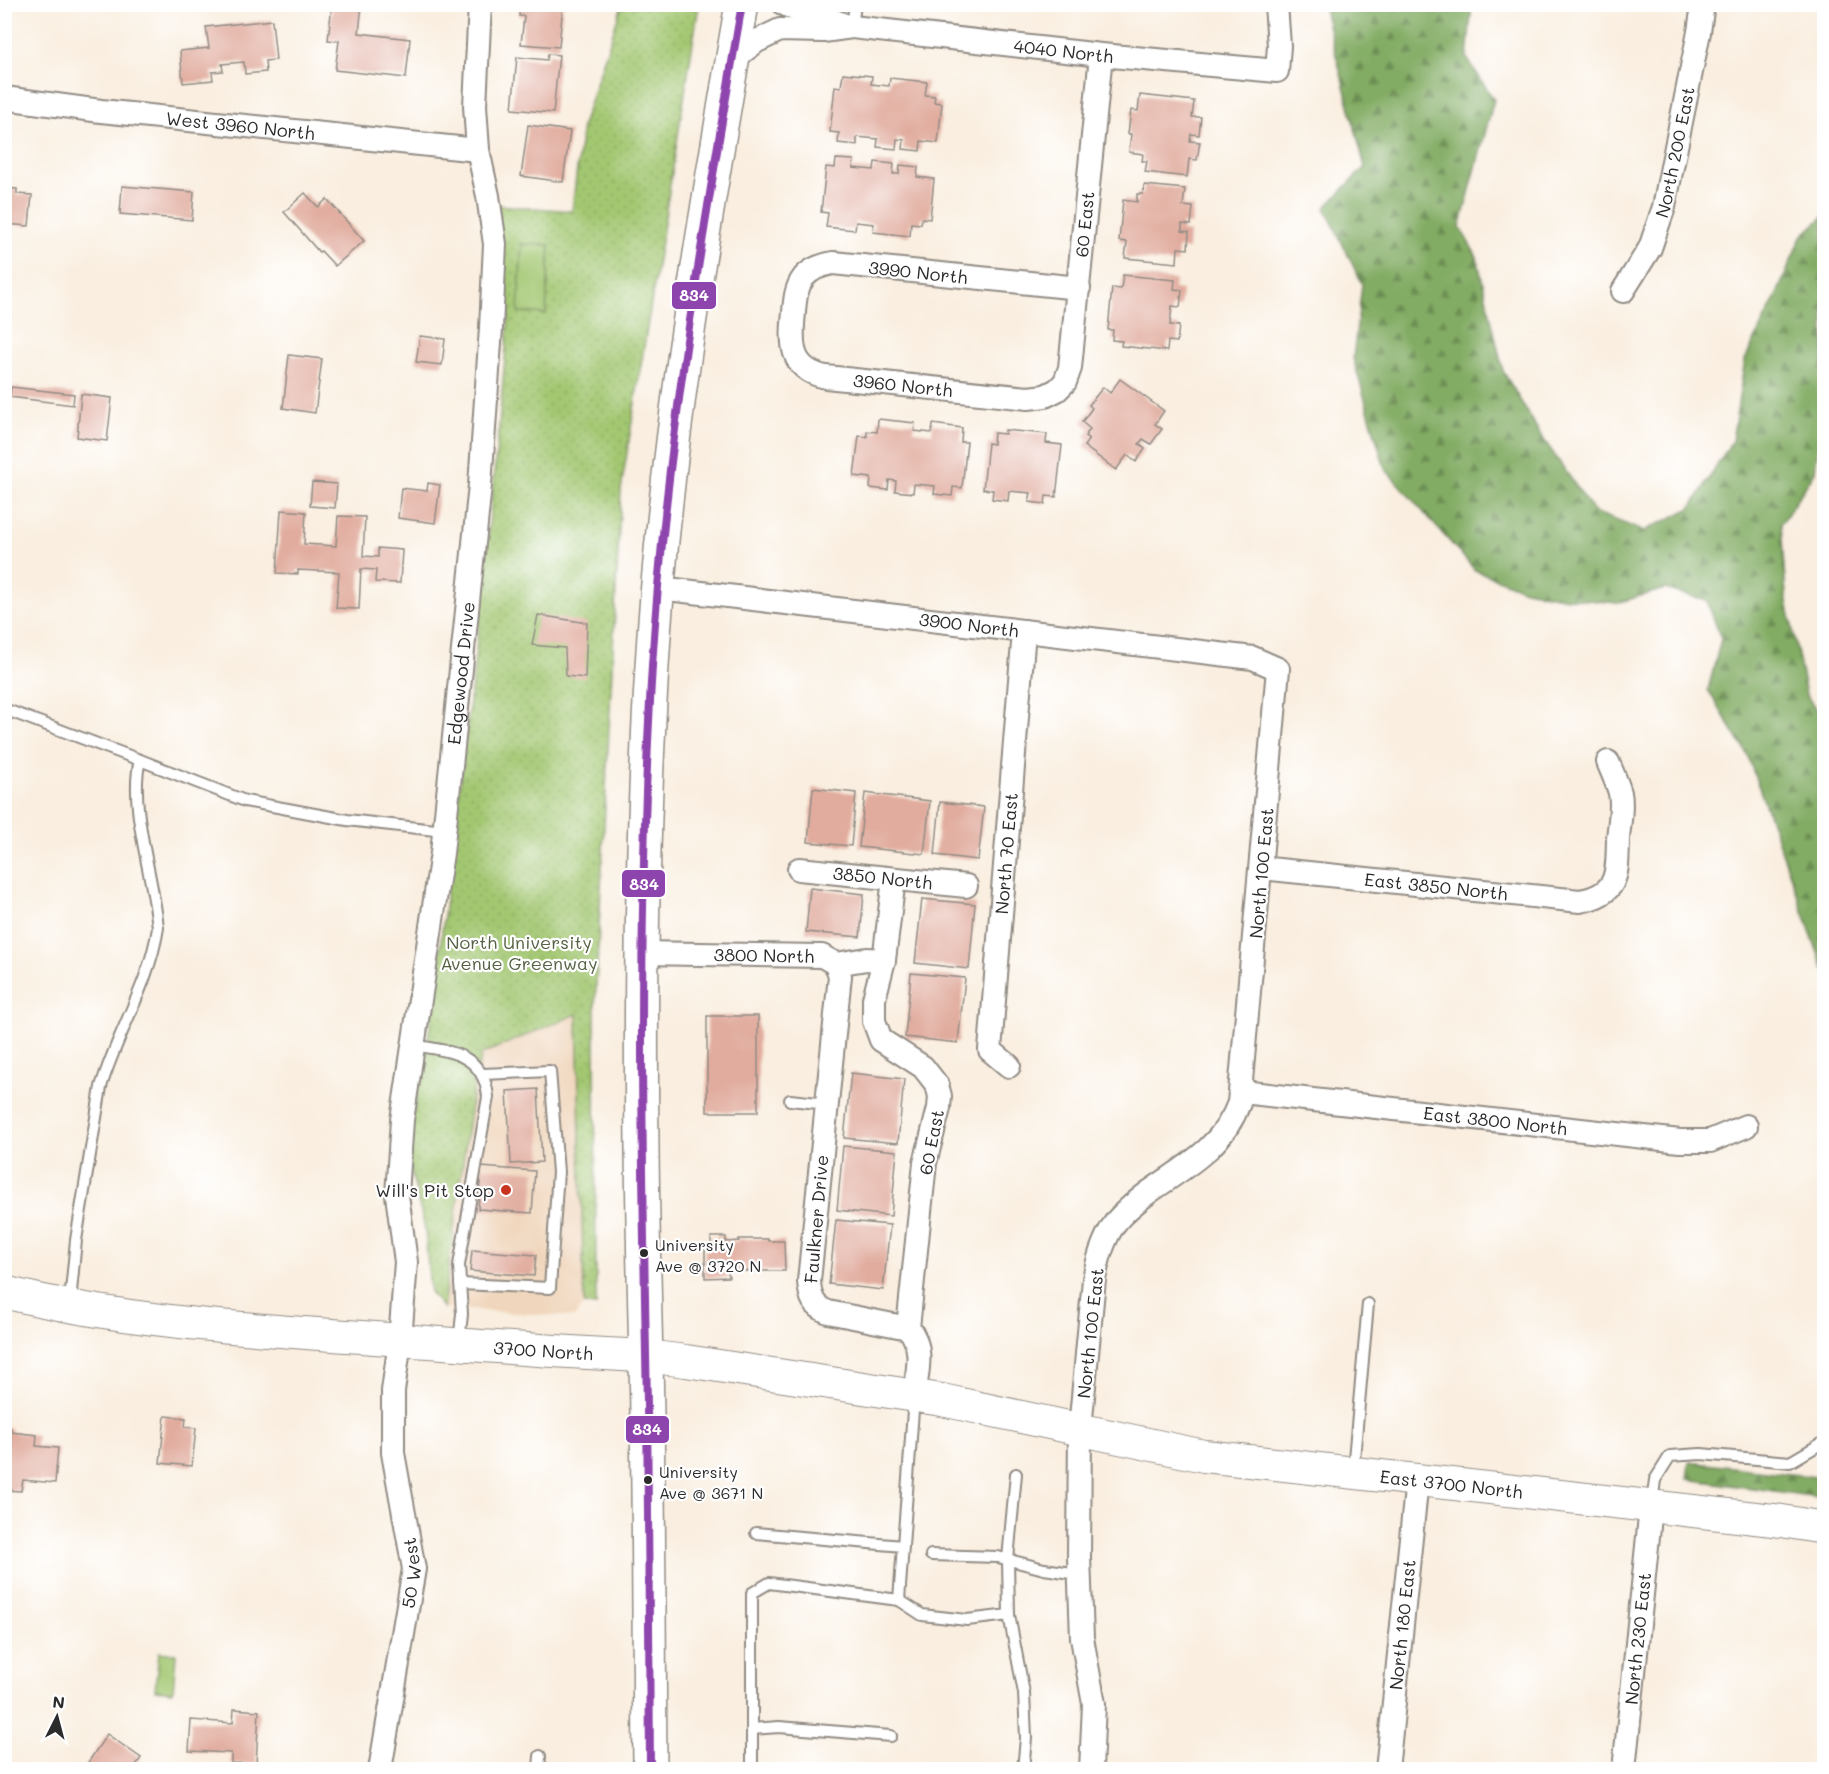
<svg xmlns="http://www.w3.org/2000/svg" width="1829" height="1774" font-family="Mali,sans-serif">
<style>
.built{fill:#f0d6bc}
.forest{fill:url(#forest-firs);stroke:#566c47;stroke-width:1.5}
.park{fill:url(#park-dots);stroke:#67794e;stroke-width:1.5}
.pitch{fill:#a3c771;stroke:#67794e;stroke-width:1.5}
.building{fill:#e1ac9e}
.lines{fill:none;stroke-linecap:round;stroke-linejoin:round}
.service-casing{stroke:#928c85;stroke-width:14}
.minor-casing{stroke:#928c85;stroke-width:26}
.secondary-casing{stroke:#928c85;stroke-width:34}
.trunk-casing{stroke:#928c85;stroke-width:36}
.service{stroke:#fff;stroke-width:10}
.minor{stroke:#fff;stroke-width:22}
.secondary{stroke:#fff;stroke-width:32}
.trunk{stroke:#fff;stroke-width:33}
.bus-1-casing{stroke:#fff;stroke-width:12}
.bus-1{stroke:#8e44ad;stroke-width:8}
.poi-dot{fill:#c8321e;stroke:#fff;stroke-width:2}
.bus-dot{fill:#2b2b2b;stroke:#fff;stroke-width:2}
.labels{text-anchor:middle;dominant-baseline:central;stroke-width:4.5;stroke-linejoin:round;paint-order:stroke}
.bus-label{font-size:16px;fill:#2b2b2b;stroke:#fff;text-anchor:start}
.street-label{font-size:18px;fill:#2b2b2b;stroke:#fff}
.park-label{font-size:18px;fill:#556244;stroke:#fff}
.poi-label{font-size:18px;fill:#2b2b2b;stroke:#fff;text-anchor:end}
.line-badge{stroke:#fff;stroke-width:2}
.badge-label{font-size:16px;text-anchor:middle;font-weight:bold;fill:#fff}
</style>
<defs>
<pattern id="forest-firs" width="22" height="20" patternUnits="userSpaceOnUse" patternTransform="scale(1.5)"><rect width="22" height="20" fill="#82ac63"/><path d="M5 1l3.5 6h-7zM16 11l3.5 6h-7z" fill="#6b8c52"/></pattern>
<pattern id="park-dots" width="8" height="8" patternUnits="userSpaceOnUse" patternTransform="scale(1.5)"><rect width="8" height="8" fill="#a3c771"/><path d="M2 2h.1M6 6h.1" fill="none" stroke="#8cab62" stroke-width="1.8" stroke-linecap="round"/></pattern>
</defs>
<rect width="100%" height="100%" fill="#fff"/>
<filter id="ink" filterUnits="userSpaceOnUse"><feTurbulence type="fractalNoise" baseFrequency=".0167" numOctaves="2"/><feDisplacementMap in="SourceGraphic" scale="12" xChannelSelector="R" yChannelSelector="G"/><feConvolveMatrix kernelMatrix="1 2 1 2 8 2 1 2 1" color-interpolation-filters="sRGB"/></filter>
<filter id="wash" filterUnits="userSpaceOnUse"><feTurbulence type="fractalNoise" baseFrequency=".008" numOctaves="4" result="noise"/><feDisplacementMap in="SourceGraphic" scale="24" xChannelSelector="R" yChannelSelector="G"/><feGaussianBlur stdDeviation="1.35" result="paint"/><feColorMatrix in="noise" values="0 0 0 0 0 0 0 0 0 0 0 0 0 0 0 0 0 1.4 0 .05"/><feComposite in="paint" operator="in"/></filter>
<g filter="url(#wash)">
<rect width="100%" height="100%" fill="#f9eedf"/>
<path class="built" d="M 577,1014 L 584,1067 L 584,1304 L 574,1317 L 443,1308 L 474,1082 L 482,1053 Z"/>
<g class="forest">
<path d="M 1323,5 L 1472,5 L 1467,58 L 1494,100 L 1460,227 L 1477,257 L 1503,371 L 1540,434 L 1594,512 L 1644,531 L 1691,508 L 1732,441 L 1745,360 L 1777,294 L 1801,237 L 1824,216 L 1824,393 L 1815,472 L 1781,524 L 1786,596 L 1806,695 L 1824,720 L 1824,970 L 1747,754 L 1708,690 L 1721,639 L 1707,601 L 1665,589 L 1617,603 L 1567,598 L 1525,590 L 1475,570 L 1385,469 L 1353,358 L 1362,284 L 1325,208 L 1365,167 Z"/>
<path d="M 1689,1462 L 1824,1478 L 1824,1498 L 1687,1479 Z"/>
</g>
<path class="park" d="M 622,5 L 699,5 L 621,490 L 595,1007 L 596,1306 L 584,1304 L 577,1014 L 482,1054 L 474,1082 L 443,1308 L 430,1292 L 425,1229 L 406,1150 L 431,1022 L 477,642 L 499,425 L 509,313 L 497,205 L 572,211 L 582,126 Z"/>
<g class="pitch">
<path d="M 522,244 L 550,245 L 546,314 L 518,312 Z"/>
<path d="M 159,1652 L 176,1654 L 173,1692 L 155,1690 Z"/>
</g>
<g id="blocks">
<g class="building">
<path d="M 332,4 L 362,4 L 359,33 L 410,39 L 406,78 L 335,70 L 339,41 L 328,40 Z"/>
<path d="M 520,4 L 563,4 L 559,47 L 521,44 L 524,16 L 519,16 Z"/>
<path d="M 272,20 L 276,60 L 265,61 L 266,72 L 245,74 L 244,62 L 222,64 L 223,71 L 212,72 L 213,80 L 183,83 L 180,51 L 209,48 L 206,27 Z"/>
<path d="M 548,54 L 559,55 L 553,113 L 512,109 L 517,57 L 547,60 Z"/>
<path d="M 843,73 L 872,76 L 871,84 L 889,86 L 890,78 L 927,82 L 925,95 L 935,96 L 934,102 L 942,103 L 938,143 L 921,141 L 920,151 L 903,149 L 904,140 L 897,139 L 896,149 L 877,147 L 878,139 L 857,137 L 857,145 L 838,143 L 839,133 L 830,132 L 835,86 L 841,87 Z"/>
<path d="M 1140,95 L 1194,101 L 1192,117 L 1201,117 L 1199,135 L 1191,134 L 1190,141 L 1200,142 L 1197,160 L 1189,159 L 1187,177 L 1145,172 L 1147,161 L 1142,161 L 1143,154 L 1129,152 L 1131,134 L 1128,134 L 1131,110 L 1138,111 Z"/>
<path d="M 528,125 L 570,131 L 563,182 L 521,176 Z"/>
<path d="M 836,159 L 854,160 L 853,168 L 874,170 L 875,162 L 894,164 L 893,174 L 899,174 L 900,165 L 918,167 L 917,177 L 934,179 L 930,219 L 922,218 L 921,224 L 911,223 L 910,236 L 873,232 L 874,224 L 856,222 L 855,230 L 826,227 L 828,213 L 821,212 L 826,167 L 835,168 Z"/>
<path d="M 1144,185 L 1185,189 L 1183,206 L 1193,207 L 1191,225 L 1182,224 L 1182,231 L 1189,232 L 1188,249 L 1178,248 L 1177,263 L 1125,258 L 1127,242 L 1119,241 L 1123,200 L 1137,202 L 1137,194 L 1143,194 Z"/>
<path d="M 122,186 L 194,192 L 192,220 L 120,214 Z"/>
<path d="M 4,188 L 17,189 L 17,194 L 32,195 L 29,226 L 4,224 Z"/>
<path d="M 305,193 L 318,207 L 327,199 L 364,241 L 335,266 L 321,251 L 319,252 L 284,212 Z"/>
<path d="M 1123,275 L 1175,280 L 1174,289 L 1182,290 L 1180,307 L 1172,306 L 1170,325 L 1179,326 L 1177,342 L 1168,341 L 1167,351 L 1121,346 L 1122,341 L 1112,340 L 1113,330 L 1108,330 L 1112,288 L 1121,289 Z"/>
<path d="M 420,336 L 445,339 L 442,365 L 416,362 Z"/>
<path d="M 289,355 L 322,359 L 315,413 L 283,408 Z"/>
<path d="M 1120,379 L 1164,411 L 1155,424 L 1162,429 L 1151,444 L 1143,439 L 1139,444 L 1145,449 L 1136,462 L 1127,455 L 1116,470 L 1084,446 L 1089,439 L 1085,436 L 1090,429 L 1082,422 L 1092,408 L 1089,405 L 1103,387 L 1110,393 Z"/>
<path d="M 11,387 L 74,394 L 73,405 L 10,397 Z"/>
<path d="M 81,394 L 112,398 L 107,441 L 77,437 Z"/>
<path d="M 878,419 L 915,423 L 914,431 L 932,433 L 933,424 L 962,428 L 961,442 L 967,442 L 962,488 L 953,487 L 952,496 L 934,494 L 935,486 L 914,484 L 913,493 L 895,491 L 896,481 L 889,480 L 888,490 L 870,488 L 871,478 L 854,476 L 859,436 L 867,437 L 867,431 L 877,432 Z"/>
<path d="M 1005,430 L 1047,434 L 1046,443 L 1062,445 L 1056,497 L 1046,496 L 1045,504 L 1029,502 L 1031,493 L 1009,491 L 1008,501 L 992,499 L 993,490 L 983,489 L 988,443 L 993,444 L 994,433 L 1005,434 Z"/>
<path d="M 312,482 L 337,484 L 335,508 L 310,506 Z"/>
<path d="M 428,483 L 440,485 L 435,523 L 398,518 L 401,488 L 427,491 Z"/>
<path d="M 281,510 L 306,512 L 304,544 L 336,546 L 338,516 L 365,517 L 363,556 L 378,557 L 378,548 L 402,550 L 400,583 L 375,582 L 376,570 L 361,569 L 359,609 L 336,608 L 339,572 L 298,570 L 298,574 L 277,573 Z"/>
<path d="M 538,615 L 587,623 L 585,678 L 566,676 L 565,648 L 532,645 Z"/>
<path d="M 813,788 L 856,793 L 851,846 L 808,842 Z"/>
<path d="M 865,793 L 930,801 L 924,854 L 859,847 Z"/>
<path d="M 940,802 L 984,807 L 978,860 L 935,855 Z"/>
<path d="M 810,888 L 864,894 L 860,937 L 806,932 Z"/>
<path d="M 922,899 L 975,904 L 969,969 L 915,963 Z"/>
<path d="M 911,973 L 965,978 L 958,1043 L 905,1037 Z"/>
<rect x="707" y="1016" width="51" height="96"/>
<path d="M 851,1073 L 904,1079 L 898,1143 L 844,1138 Z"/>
<path d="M 538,1089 L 542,1162 L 511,1164 L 507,1091 Z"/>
<path d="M 843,1146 L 897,1151 L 891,1216 L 837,1210 Z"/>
<path d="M 481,1167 L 535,1171 L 532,1213 L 478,1209 Z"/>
<path d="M 836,1220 L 890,1225 L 883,1290 L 829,1284 Z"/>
<path d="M 711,1237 L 726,1237 L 726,1242 L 739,1241 L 739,1239 L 768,1239 L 768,1241 L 784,1241 L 785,1271 L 728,1271 L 729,1277 L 705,1278 L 705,1250 L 711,1250 Z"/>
<path d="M 472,1250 L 536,1255 L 534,1276 L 470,1271 Z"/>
<path d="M 165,1416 L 186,1418 L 185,1427 L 196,1428 L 192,1466 L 160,1463 Z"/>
<path d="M 4,1428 L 11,1428 L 11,1432 L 37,1435 L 36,1446 L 58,1448 L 55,1483 L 23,1480 L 21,1491 L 4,1490 Z"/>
<path d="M 234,1709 L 259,1711 L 256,1764 L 231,1763 L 231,1753 L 189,1751 L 191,1720 L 233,1723 Z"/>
<path d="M 107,1734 L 141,1758 L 133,1770 L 83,1770 Z"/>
</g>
</g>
</g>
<g filter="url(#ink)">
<use href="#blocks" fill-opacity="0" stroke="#928c85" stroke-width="1.5"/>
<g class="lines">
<defs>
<g id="service">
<path d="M 852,27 L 855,4"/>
<path d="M 4,709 L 140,760"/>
<path d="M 413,1045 C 449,1051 484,1053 488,1097 L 459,1265 L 462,1314 L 459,1343"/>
<path d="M 790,1100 L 827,1104"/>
<path d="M 460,1284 L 550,1288 L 558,1172 L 550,1071 L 483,1074"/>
<path d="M 70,1302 L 76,1240 L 101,1087 C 117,1033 149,985 158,928 C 154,878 128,806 140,760 L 245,801 L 347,820 L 444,831"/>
<path d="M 1353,1470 L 1368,1304"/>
<path d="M 1652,1503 L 1655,1480 L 1670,1456 L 1701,1454 L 1790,1462 L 1824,1442"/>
<path d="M 756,1533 L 903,1546"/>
<path d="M 931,1555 L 998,1557 L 1044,1569 L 1079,1574"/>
<path d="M 899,1600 L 922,1615 L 967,1620 L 1009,1615 L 1024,1693 L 1026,1738 L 1023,1770"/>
<path d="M 1009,1615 L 1008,1559 L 1016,1474"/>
<path d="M 752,1729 L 779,1727 L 891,1736"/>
<path d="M 539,1770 L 540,1756"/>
<path d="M 752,1770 L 752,1593 L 769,1583 L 899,1600 L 914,1397"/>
</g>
<g id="minor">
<path d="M 784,4 L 794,9 L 815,13 L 847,26"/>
<path id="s1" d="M 732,60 L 757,41 L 780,30 L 823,31 L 852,27 L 1101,55 L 1277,71 L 1279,46 L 1276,4"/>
<path id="s2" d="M 4,98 L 101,111 L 478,150"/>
<path id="s3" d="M 1079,288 L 833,263 C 822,265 812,268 804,277 C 796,287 795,299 794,312 C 791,342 789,370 826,377 L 1028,398 L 1045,396 L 1057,390 L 1065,382 L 1070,368 L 1101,55"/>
<path id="s4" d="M 1623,291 L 1650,248 L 1664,207 L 1699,32 L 1703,4"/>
<path id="s5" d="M 659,588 L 1253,658 L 1278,669 L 1239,1103 C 1223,1147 1186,1166 1149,1192 C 1137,1201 1124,1211 1115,1223 C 1103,1240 1098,1259 1094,1279 L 1080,1429 L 1079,1557 L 1082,1638 L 1094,1704 L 1091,1770"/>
<path id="s6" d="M 1261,868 L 1580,901 C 1620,894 1617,872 1618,839 C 1619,825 1623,807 1620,793 C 1617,782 1612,772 1608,762"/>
<path id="s7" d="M 799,869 L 966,886"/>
<path d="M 894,879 L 884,960 L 874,999 L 874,1021 L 881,1040 L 923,1067 L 937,1085 L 940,1096 L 939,1108 L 925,1163 L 908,1328"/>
<path id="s8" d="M 642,953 L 822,956 L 836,964 L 867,959 L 884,960"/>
<path d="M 836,964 L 840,976 L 839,985 L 809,1281 C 810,1297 813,1306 828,1312 L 908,1328 C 925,1347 917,1373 914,1397"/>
<path id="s9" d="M 1009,1066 L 990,1050 L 1024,631"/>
<path id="s10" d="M 1242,1092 L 1680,1141 L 1710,1141 L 1746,1126"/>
<path id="s11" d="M 380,1770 L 414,1569 L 393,1453 L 393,1391 L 400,1341 L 406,1262 L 397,1195 L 402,1120 L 442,853 L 480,485 L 491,328 L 495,244 L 488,196 L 478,150 L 475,106 L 480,4"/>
<path id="s12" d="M 1387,1770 L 1417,1480"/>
<path id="s13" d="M 1624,1770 L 1651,1507"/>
</g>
<g id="secondary">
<path id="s14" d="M 4,1292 C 116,1320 232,1328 347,1336 C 446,1343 546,1352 646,1356 L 686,1361 L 942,1400 L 1204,1456 L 1782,1521 L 1824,1528"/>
</g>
<path id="trunk" d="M 650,1770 C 649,1633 649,1496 646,1360 C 640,1128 638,897 652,666 C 665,443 704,224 742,4"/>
</defs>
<use href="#service" class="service-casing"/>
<use href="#minor" class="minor-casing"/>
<use href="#secondary" class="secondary-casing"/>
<use href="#trunk" class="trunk-casing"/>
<use href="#service" class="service"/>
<use href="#minor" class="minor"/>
<use href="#secondary" class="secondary"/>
<use href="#trunk" class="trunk"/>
<defs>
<path id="bus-1" d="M 650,1770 C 649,1648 649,1526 647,1404 C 642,1158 637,912 652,666 C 666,443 704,224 742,4"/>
</defs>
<use href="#bus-1" class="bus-1-casing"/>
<use href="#bus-1" class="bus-1"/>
</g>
</g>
<circle class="poi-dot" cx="506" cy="1190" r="6"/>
<g class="bus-dot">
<circle cx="644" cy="1253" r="5"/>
<circle cx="648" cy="1480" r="5"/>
</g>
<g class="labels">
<g class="bus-label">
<text x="655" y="1244">University<tspan x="655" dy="21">Ave @ 3720 N</tspan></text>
<text x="659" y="1471">University<tspan x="659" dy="21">Ave @ 3671 N</tspan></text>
</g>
<g class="street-label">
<text stroke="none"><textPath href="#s1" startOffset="342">4040 North</textPath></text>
<text stroke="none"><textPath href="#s2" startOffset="238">West 3960 North</textPath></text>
<text stroke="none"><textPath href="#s4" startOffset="150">North 200 East</textPath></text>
<text stroke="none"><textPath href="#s3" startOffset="804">60 East</textPath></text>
<text transform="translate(918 272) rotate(6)">3990 North</text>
<text stroke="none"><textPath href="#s3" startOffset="477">3960 North</textPath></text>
<text stroke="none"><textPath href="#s5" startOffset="312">3900 North</textPath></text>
<text stroke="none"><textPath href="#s11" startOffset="1107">Edgewood Drive</textPath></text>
<text stroke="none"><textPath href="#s9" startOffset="222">North 70 East</textPath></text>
<text transform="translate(1261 873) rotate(-85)">North 100 East</text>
<text stroke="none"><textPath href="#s7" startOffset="84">3850 North</textPath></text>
<text stroke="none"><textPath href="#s6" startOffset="176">East 3850 North</textPath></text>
<text stroke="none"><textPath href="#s8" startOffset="122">3800 North</textPath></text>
<text stroke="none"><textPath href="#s10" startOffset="255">East 3800 North</textPath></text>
<text transform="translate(931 1142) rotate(-79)">60 East</text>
<text transform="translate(816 1219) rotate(-85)">Faulkner Drive</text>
<text transform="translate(1090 1333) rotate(-84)">North 100 East</text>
<text stroke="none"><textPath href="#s14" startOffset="543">3700 North</textPath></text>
<text stroke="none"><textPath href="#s14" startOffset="1462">East 3700 North</textPath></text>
<text stroke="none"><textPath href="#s11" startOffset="200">50 West</textPath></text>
<text stroke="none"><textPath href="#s12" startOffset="146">North 180 East</textPath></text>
<text stroke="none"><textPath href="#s13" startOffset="132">North 230 East</textPath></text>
</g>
<g class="park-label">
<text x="519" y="942">North University<tspan x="519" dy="21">Avenue Greenway</tspan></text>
</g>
<g class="poi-label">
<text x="494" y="1190">Will's Pit Stop</text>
</g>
</g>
<g class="line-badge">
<rect x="671" y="281" width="46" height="29" rx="6" fill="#8e44ad"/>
<rect x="621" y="869" width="45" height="29" rx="6" fill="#8e44ad"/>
<rect x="625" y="1415" width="45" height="29" rx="6" fill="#8e44ad"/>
</g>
<g class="badge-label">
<text x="694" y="301">834</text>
<text x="644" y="890">834</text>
<text x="647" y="1435">834</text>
</g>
<rect width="1829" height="1774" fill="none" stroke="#fff" stroke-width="24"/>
<g transform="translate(57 1717) rotate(6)" stroke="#ffffff" stroke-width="4.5" paint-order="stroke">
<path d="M0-4.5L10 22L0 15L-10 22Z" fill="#2b2b2b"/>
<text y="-9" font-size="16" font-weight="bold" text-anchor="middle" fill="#2b2b2b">N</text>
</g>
</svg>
